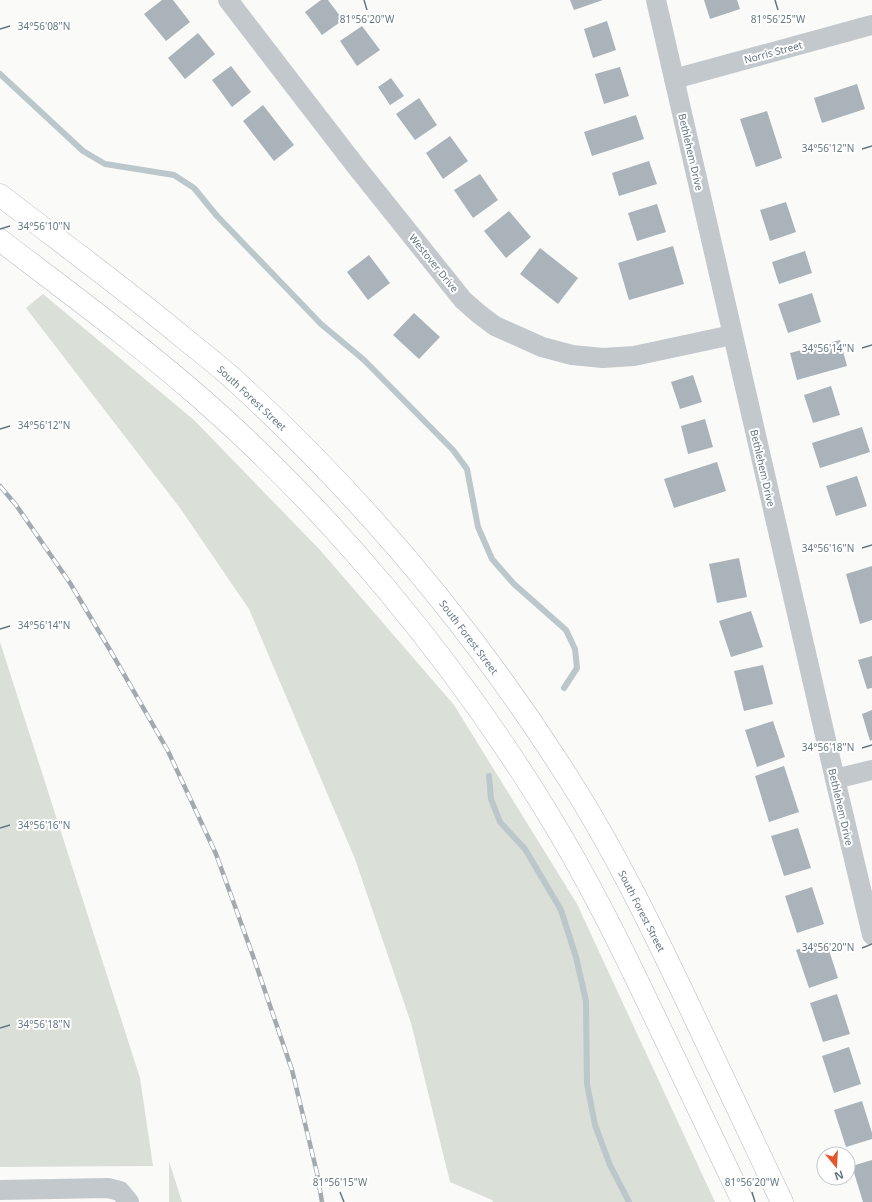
<svg xmlns="http://www.w3.org/2000/svg" width="872" height="1202" font-family="'Noto Sans',sans-serif">
<style>
.green{fill:#dadfd7}
.lines{fill:none;stroke-linecap:round;stroke-linejoin:round}
.stream{stroke:#bbc7cb;stroke-width:6}
.building{fill:#aab3b9}
.secondary-casing{stroke:#b3babf;stroke-width:23}
.street{stroke:#c3c8cc;stroke-width:20}
.secondary{stroke:#fff;stroke-width:22}
.rail-casing{stroke:#a2aab0;stroke-width:4.5}
.rail{stroke:#fff;stroke-width:3;stroke-dasharray:9;stroke-linecap:butt}
.ticks{fill:none;stroke:#657683;stroke-width:1.5}
.labels{text-anchor:middle;dominant-baseline:central;stroke-width:4;stroke-linejoin:round;paint-order:stroke}
.street-label{font-size:10px;fill:#657683;stroke:#fff}
.ticks-label{font-size:10px;text-anchor:middle;fill:#657683;stroke:#fff;stroke-width:4;stroke-linejoin:round;paint-order:stroke}
</style>
<rect width="100%" height="100%" fill="#fafaf8"/>
<g class="green">
<path d="M 43,294 L 194,420 L 320,550 L 454,705 L 577,904 L 715,1202 L 493,1202 L 492,1200 L 450,1182 L 411,1023 L 355,859 L 249,609 L 180,508 L 26,308 Z"/>
<path d="M 0,642 L 140,1078 L 153,1166 L 0,1167 Z"/>
<path d="M 169,1161 L 182,1202 L 169,1202 Z"/>
</g>
<g class="lines">
<g class="stream">
<path d="M 0,74 L 83,151 L 105,164 L 174,175 L 194,188 L 217,216 L 321,324 L 364,360 L 453,450 L 467,469 L 478,527 L 492,559 L 514,584 L 566,630 L 575,649 L 577,668 L 564,688"/>
<path d="M 489,776 L 491,799 L 500,822 L 525,849 L 561,910 L 576,957 L 586,1001 L 587,1084 L 595,1125 L 610,1165 L 629,1202"/>
</g>
</g>
<g class="building">
<path d="M 162,0 L 173,0 L 190,22 L 166,41 L 144,14 Z"/>
<path d="M 321,0 L 328,0 L 343,20 L 322,35 L 305,12 Z"/>
<path d="M 570,0 L 603,0 L 574,10 Z"/>
<path d="M 704,0 L 737,0 L 740,9 L 710,19 Z"/>
<path d="M 607,21 L 616,50 L 593,58 L 584,29 Z"/>
<path d="M 362,26 L 380,50 L 357,66 L 340,41 Z"/>
<path d="M 198,33 L 215,54 L 185,79 L 168,58 Z"/>
<path d="M 231,66 L 251,92 L 232,107 L 212,80 Z"/>
<path d="M 620,67 L 629,96 L 604,104 L 595,74 Z"/>
<path d="M 391,78 L 404,96 L 390,105 L 378,87 Z"/>
<path d="M 857,84 L 865,109 L 822,123 L 814,98 Z"/>
<path d="M 419,98 L 437,125 L 415,140 L 396,114 Z"/>
<path d="M 263,105 L 294,145 L 274,161 L 243,121 Z"/>
<path d="M 767,111 L 782,158 L 756,167 L 740,119 Z"/>
<path d="M 636,115 L 644,139 L 592,156 L 584,132 Z"/>
<path d="M 450,136 L 468,161 L 443,179 L 426,153 Z"/>
<path d="M 649,161 L 657,184 L 619,196 L 612,173 Z"/>
<path d="M 480,174 L 498,200 L 473,218 L 454,190 Z"/>
<path d="M 786,202 L 796,232 L 770,241 L 760,210 Z"/>
<path d="M 657,204 L 666,232 L 637,241 L 628,213 Z"/>
<path d="M 509,211 L 531,237 L 506,258 L 484,231 Z"/>
<path d="M 673,246 L 684,284 L 629,300 L 618,263 Z"/>
<path d="M 540,248 L 578,278 L 558,304 L 520,274 Z"/>
<path d="M 805,251 L 812,273 L 779,284 L 772,262 Z"/>
<path d="M 369,255 L 390,283 L 368,300 L 347,272 Z"/>
<path d="M 812,293 L 821,322 L 788,333 L 778,304 Z"/>
<path d="M 414,313 L 440,337 L 419,359 L 393,335 Z"/>
<path d="M 840,340 L 847,366 L 797,380 L 790,353 Z"/>
<path d="M 693,375 L 702,402 L 680,409 L 671,382 Z"/>
<path d="M 831,386 L 840,415 L 813,423 L 804,395 Z"/>
<path d="M 705,419 L 713,447 L 688,454 L 681,426 Z"/>
<path d="M 862,427 L 870,452 L 820,468 L 812,443 Z"/>
<path d="M 717,462 L 726,491 L 674,508 L 664,479 Z"/>
<path d="M 857,476 L 867,506 L 836,516 L 826,486 Z"/>
<path d="M 739,558 L 747,597 L 717,603 L 709,564 Z"/>
<path d="M 872,566 L 872,620 L 860,624 L 846,574 Z"/>
<path d="M 751,611 L 763,647 L 731,657 L 719,621 Z"/>
<path d="M 872,656 L 872,688 L 867,689 L 858,660 Z"/>
<path d="M 763,665 L 773,704 L 744,711 L 734,671 Z"/>
<path d="M 872,710 L 872,740 L 870,741 L 862,714 Z"/>
<path d="M 773,721 L 785,757 L 757,767 L 745,730 Z"/>
<path d="M 784,766 L 799,812 L 769,822 L 755,776 Z"/>
<path d="M 798,828 L 811,868 L 784,876 L 771,836 Z"/>
<path d="M 812,887 L 824,924 L 797,933 L 785,896 Z"/>
<path d="M 826,941 L 838,978 L 809,988 L 796,950 Z"/>
<path d="M 837,994 L 850,1034 L 823,1042 L 810,1003 Z"/>
<path d="M 849,1047 L 861,1084 L 834,1093 L 822,1056 Z"/>
<path d="M 862,1101 L 872,1133 L 872,1139 L 846,1147 L 834,1110 Z"/>
<path d="M 872,1160 L 872,1202 L 863,1202 L 852,1166 Z"/>
</g>
<g class="lines">
<defs>
<g id="secondary">
<path d="M 0,195 C 62,243 125,289 185,339 C 200,351 215,363 230,376 C 362,496 477,633 572,784 C 618,857 656,936 693,1014 C 723,1077 752,1139 782,1202"/>
<path d="M 0,240 C 69,293 139,344 204,401 C 334,516 450,656 542,804 C 587,876 624,952 660,1028 C 688,1086 715,1144 743,1202"/>
</g>
</defs>
<use href="#secondary" class="secondary-casing"/>
<g class="street">
<path d="M 228,0 L 355,165 L 463,300 L 479,314 L 495,326 L 542,347 L 572,355 L 603,358 L 634,356 L 732,335"/>
<path d="M 656,0 L 835,779 L 872,935"/>
<path d="M 674,79 L 872,25"/>
<path d="M 835,779 L 872,770"/>
<path d="M 0,1190 L 108,1188 L 120,1191 L 129,1202"/>
</g>
<use href="#secondary" class="secondary"/>
<defs>
<path id="rail" d="M 0,486 L 16,505 L 70,583 L 110,650 L 168,751 L 216,854 L 253,956 L 292,1070 L 317,1173 L 322,1202"/>
</defs>
<use href="#rail" class="rail-casing"/>
<use href="#rail" class="rail"/>
</g>
<path class="ticks" d="M 364,0 L 367,10M 775,0 L 778,10M 0,29 L 10,26M 862,149 L 872,146M 0,229 L 10,226M 862,348 L 872,345M 0,429 L 10,426M 862,548 L 872,545M 0,629 L 10,626M 862,748 L 872,745M 0,828 L 10,825M 862,948 L 872,944M 0,1028 L 10,1025M 340,1192 L 344,1202M 752,1192 L 755,1202"/>
<g class="labels">
<g class="street-label">
<text transform="translate(773 52) rotate(-15)">Norris Street</text>
<text transform="translate(691 152) rotate(77)">Bethlehem Drive</text>
<text transform="translate(434 263) rotate(51)">Westover Drive</text>
<text transform="translate(252 398) rotate(43)">South Forest Street</text>
<text transform="translate(763 468) rotate(77)">Bethlehem Drive</text>
<text transform="translate(469 637) rotate(53)">South Forest Street</text>
<text transform="translate(841 807) rotate(77)">Bethlehem Drive</text>
<text transform="translate(642 911) rotate(63)">South Forest Street</text>
</g>
</g>
<g class="ticks-label">
<text x="367" y="23">81°56'20"W</text>
<text x="778" y="23">81°56'25"W</text>
<text x="44" y="30">34°56'08"N</text>
<text x="828" y="152">34°56'12"N</text>
<text x="44" y="230">34°56'10"N</text>
<text x="828" y="352">34°56'14"N</text>
<text x="44" y="429">34°56'12"N</text>
<text x="828" y="552">34°56'16"N</text>
<text x="44" y="629">34°56'14"N</text>
<text x="828" y="751">34°56'18"N</text>
<text x="44" y="829">34°56'16"N</text>
<text x="828" y="951">34°56'20"N</text>
<text x="44" y="1028">34°56'18"N</text>
<text x="340" y="1186">81°56'15"W</text>
<text x="752" y="1186">81°56'20"W</text>
</g>
<g transform="translate(836 1166) rotate(162)"><circle r="19" fill="#ffffff" stroke="#c1c8cd"/>
<path d="M0-3L7 15L0 10L-7 15Z" fill="#e4572e"/>
<text y="-6" font-size="11" font-weight="bold" text-anchor="middle" fill="#657683">N</text>
</g>
</svg>
